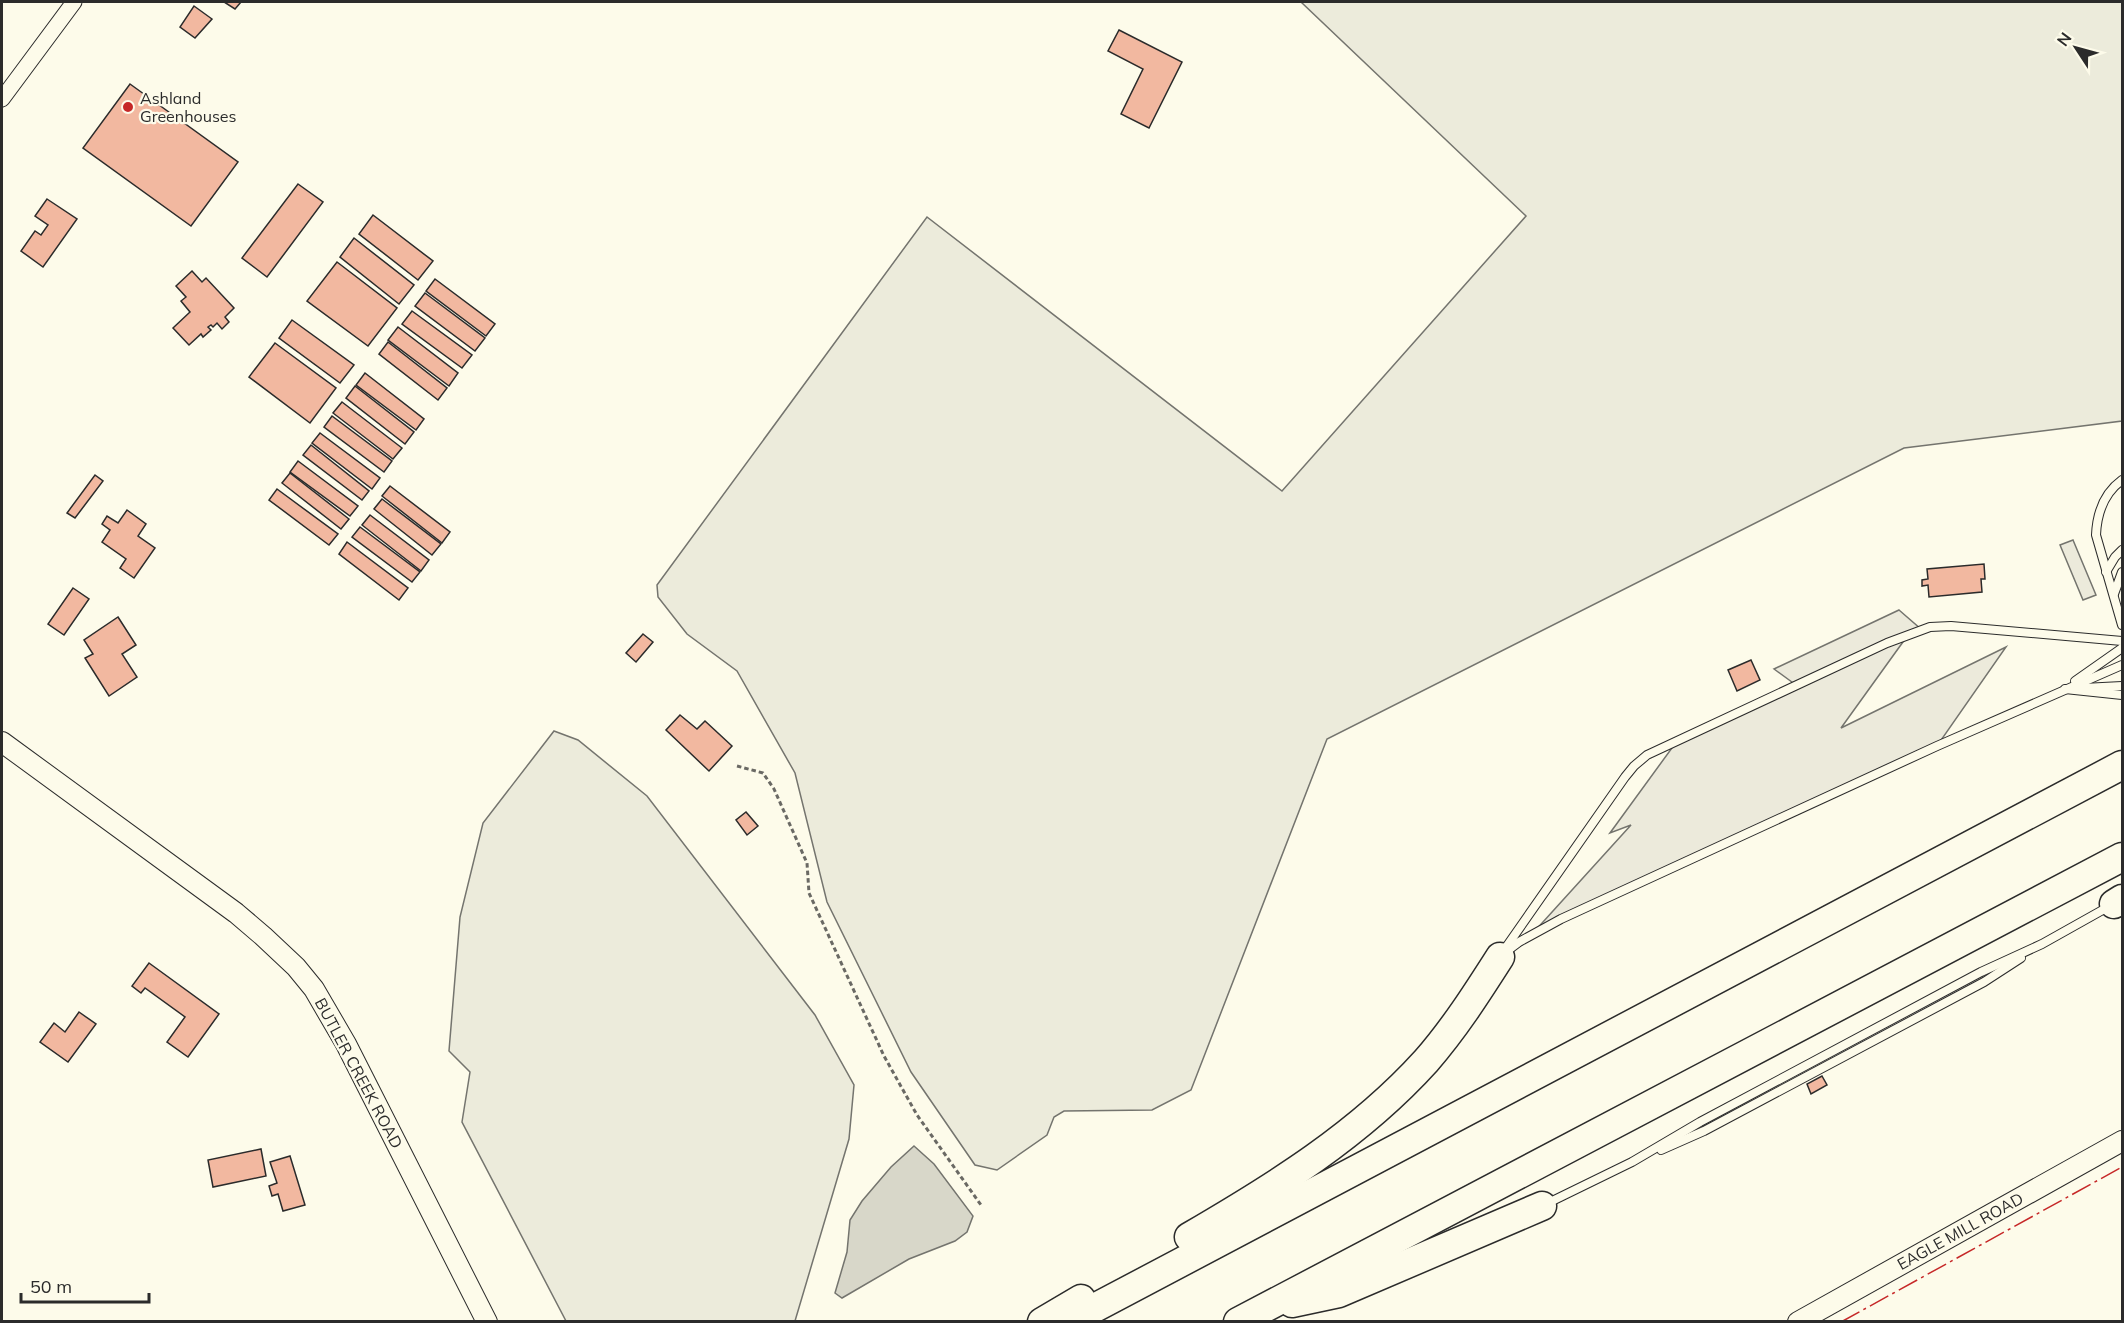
<svg xmlns="http://www.w3.org/2000/svg" width="2124" height="1323" font-family="Mulish,sans-serif">
<style>
.green{fill:#ecebdb;stroke:#74746e;stroke-width:1.5}
.parking{fill:#eceadb;stroke:#74746e;stroke-width:1.5}
.water{fill:#d8d7c9;stroke:#74746e;stroke-width:1.5}
.building{fill:#f2b8a0;stroke:#2b2b2b;stroke-width:1.5}
.lines{fill:none;stroke-linecap:round;stroke-linejoin:round}
.service-casing{stroke:#2b2b2b;stroke-width:10}
.minor-casing{stroke:#2b2b2b;stroke-width:17}
.tertiary-casing{stroke:#2b2b2b;stroke-width:22}
.motorway-casing{stroke:#2b2b2b;stroke-width:31}
.path{stroke:#6a6964;stroke-width:3;stroke-dasharray:4.5 3;stroke-linecap:butt}
.service{stroke:#fdfbea;stroke-width:8}
.minor{stroke:#fdfbea;stroke-width:15}
.tertiary{stroke:#fdfbea;stroke-width:20}
.motorway{stroke:#fdfbea;stroke-width:28}
.power{stroke:#c62828;stroke-width:1.5;stroke-dasharray:21 4.5 3 4.5;stroke-linecap:butt}
.poi-dot{fill:#c62828;stroke:#fdfbea;stroke-width:2}
.labels{text-anchor:middle;dominant-baseline:central;stroke-width:4.5;stroke-linejoin:round;paint-order:stroke}
.poi-label{font-size:16px;fill:#2b2b2b;stroke:#fdfbea;text-anchor:start}
.street-label{font-size:16px;fill:#2b2b2b;stroke:#fdfbea}
</style>
<rect width="100%" height="100%" fill="#fdfbea"/>
<g class="green">
<path d="M 1301,2 L 2122,2 L 2122,421 L 1904,448 L 1327,739 L 1191,1090 L 1152,1110 L 1064,1111 L 1054,1117 L 1047,1135 L 997,1170 L 975,1165 L 911,1072 L 827,902 L 795,773 L 737,671 L 687,634 L 658,597 L 657,585 L 927,217 L 1282,491 L 1526,216 Z"/>
<path d="M 554,731 L 578,740 L 647,796 L 815,1015 L 854,1085 L 849,1139 L 795,1321 L 566,1321 L 462,1122 L 470,1072 L 449,1051 L 460,917 L 483,823 Z"/>
</g>
<g class="parking">
<path d="M 2073,540 L 2096,595 L 2083,600 L 2060,545 Z"/>
<path d="M 1899,610 L 1922,630 L 1908,635 L 1841,728 L 2006,647 L 1937,746 L 1533,933 L 1631,825 L 1610,833 L 1677,741 L 1796,685 L 1774,669 Z"/>
</g>
<path class="water" d="M 914,1146 L 934,1164 L 973,1216 L 967,1232 L 955,1241 L 909,1259 L 842,1298 L 835,1293 L 847,1252 L 850,1220 L 862,1201 L 891,1167 Z"/>
<g class="building">
<path d="M 224,2 L 241,2 L 235,9 Z"/>
<path d="M 194,6 L 212,19 L 195,38 L 180,27 Z"/>
<path d="M 1119,30 L 1182,62 L 1149,128 L 1121,114 L 1143,69 L 1108,51 Z"/>
<path d="M 130,84 L 238,162 L 191,226 L 83,148 Z"/>
<path d="M 298,184 L 323,202 L 267,277 L 242,258 Z"/>
<path d="M 47,199 L 77,219 L 43,267 L 21,251 L 35,231 L 41,235 L 48,225 L 35,216 Z"/>
<path d="M 373,215 L 433,261 L 418,280 L 359,234 Z"/>
<path d="M 354,238 L 414,285 L 399,304 L 340,257 Z"/>
<path d="M 337,262 L 397,308 L 368,346 L 307,301 Z"/>
<path d="M 192,271 L 202,282 L 206,278 L 234,308 L 225,317 L 229,322 L 222,329 L 217,323 L 213,327 L 211,325 L 208,327 L 211,330 L 203,337 L 201,334 L 189,345 L 173,328 L 190,312 L 181,301 L 186,297 L 176,286 Z"/>
<path d="M 435,279 L 495,324 L 486,336 L 426,291 Z"/>
<path d="M 425,293 L 485,338 L 475,351 L 415,306 Z"/>
<path d="M 412,311 L 472,355 L 462,368 L 402,324 Z"/>
<path d="M 292,320 L 354,365 L 340,383 L 279,338 Z"/>
<path d="M 398,327 L 458,373 L 449,386 L 388,340 Z"/>
<path d="M 388,342 L 447,388 L 438,400 L 379,354 Z"/>
<path d="M 275,343 L 336,388 L 310,423 L 249,377 Z"/>
<path d="M 365,373 L 424,419 L 416,430 L 356,385 Z"/>
<path d="M 355,386 L 414,432 L 405,444 L 346,398 Z"/>
<path d="M 342,402 L 402,448 L 393,459 L 333,413 Z"/>
<path d="M 332,416 L 392,461 L 384,472 L 324,427 Z"/>
<path d="M 320,433 L 380,478 L 372,489 L 312,443 Z"/>
<path d="M 311,445 L 369,491 L 362,500 L 303,455 Z"/>
<path d="M 298,461 L 358,506 L 350,516 L 290,472 Z"/>
<path d="M 290,473 L 349,519 L 341,529 L 282,483 Z"/>
<path d="M 95,475 L 103,481 L 75,518 L 67,513 Z"/>
<path d="M 390,486 L 450,532 L 442,543 L 382,496 Z"/>
<path d="M 277,489 L 338,534 L 329,545 L 269,500 Z"/>
<path d="M 382,499 L 441,544 L 432,555 L 374,509 Z"/>
<path d="M 127,510 L 146,524 L 138,536 L 155,548 L 134,578 L 120,568 L 126,559 L 102,542 L 110,530 L 102,524 L 107,516 L 118,523 Z"/>
<path d="M 370,515 L 429,560 L 421,571 L 362,525 Z"/>
<path d="M 360,527 L 420,572 L 412,582 L 352,537 Z"/>
<path d="M 347,542 L 408,588 L 399,600 L 339,554 Z"/>
<path d="M 1984,564 L 1985,579 L 1981,579 L 1982,592 L 1929,597 L 1928,585 L 1922,586 L 1922,580 L 1928,579 L 1927,569 Z"/>
<path d="M 73,588 L 89,599 L 64,635 L 48,624 Z"/>
<path d="M 118,617 L 136,645 L 122,654 L 137,677 L 109,696 L 85,658 L 93,654 L 84,640 Z"/>
<path d="M 643,634 L 653,642 L 636,662 L 626,653 Z"/>
<path d="M 1751,660 L 1760,680 L 1737,691 L 1728,670 Z"/>
<path d="M 680,715 L 697,729 L 705,721 L 732,746 L 709,771 L 666,730 Z"/>
<path d="M 746,812 L 758,826 L 747,835 L 736,820 Z"/>
<path d="M 149,963 L 219,1014 L 188,1057 L 167,1042 L 185,1017 L 145,988 L 141,993 L 132,986 Z"/>
<path d="M 79,1012 L 96,1024 L 68,1062 L 40,1042 L 54,1023 L 65,1032 Z"/>
<path d="M 1822,1076 L 1827,1085 L 1811,1094 L 1807,1084 Z"/>
<path d="M 261,1149 L 266,1176 L 213,1187 L 208,1160 Z"/>
<path d="M 290,1156 L 305,1205 L 283,1211 L 278,1194 L 272,1196 L 269,1186 L 277,1183 L 270,1162 Z"/>
</g>
<g class="lines">
<defs>
<g id="service">
<path d="M 2122,480 C 2104,493 2097,513 2096,535 L 2122,625"/>
<path d="M 2106,572 L 2115,557 L 2122,550"/>
<path d="M 2114,594 L 2122,572"/>
<path d="M 2075,681 L 2122,648"/>
<path d="M 2083,688 L 2122,686"/>
<path d="M 2065,689 L 2122,695"/>
<path d="M 1507,951 L 1519,942 L 1561,919 L 1937,746 L 2122,665"/>
<path d="M 1502,953 L 1625,777 L 1634,766 L 1647,755 L 1887,643 L 1930,627 L 1951,626 L 2122,641"/>
<path d="M 1661,1150 L 1704,1131 L 1984,982 L 2021,958"/>
<path d="M 1546,1204 L 1632,1162 L 1700,1122 L 1981,972 L 2042,944 L 2108,907"/>
</g>
<path id="minor" d="M 2,99 L 74,2"/>
<g id="tertiary">
<path d="M 2,742 L 236,913 L 263,936 L 296,967 L 314,989 L 346,1044 L 487,1322"/>
<path d="M 1798,1322 L 2122,1141"/>
</g>
<g id="motorway">
<path d="M 2114,904 L 2122,899"/>
<path d="M 1189,1237 C 1275,1187 1359,1135 1426,1061 C 1454,1029 1477,993 1500,957"/>
<path d="M 1292,1303 L 1339,1293 L 1542,1206"/>
<path d="M 1042,1322 L 1081,1299"/>
<path d="M 1068,1322 L 2122,765"/>
<path d="M 1238,1322 L 2122,857"/>
</g>
</defs>
<use href="#service" class="service-casing"/>
<use href="#minor" class="minor-casing"/>
<use href="#tertiary" class="tertiary-casing"/>
<use href="#motorway" class="motorway-casing"/>
<path class="path" d="M 737,766 L 763,773 L 774,789 L 807,863 L 809,893 L 884,1056 L 917,1115 L 981,1205"/>
<use href="#service" class="service"/>
<use href="#minor" class="minor"/>
<use href="#tertiary" class="tertiary"/>
<use href="#motorway" class="motorway"/>
<path class="power" d="M 1841,1322 L 2122,1167"/>
</g>
<circle class="poi-dot" cx="128" cy="107" r="6"/>
<g class="labels">
<g class="poi-label">
<text x="140" y="98">Ashland<tspan x="140" dy="18">Greenhouses</tspan></text>
</g>
<g class="street-label">
<text transform="translate(359 1073) rotate(62)">BUTLER CREEK ROAD</text>
<text transform="translate(1960 1231) rotate(-29)">EAGLE MILL ROAD</text>
</g>
</g>
<rect width="2124" height="1323" fill="none" stroke="#2b2b2b" stroke-width="6"/>
<g transform="translate(2076 48) rotate(306)" stroke="#fdfbea" stroke-width="4.5" paint-order="stroke">
<path d="M0-4.5L10 22L0 15L-10 22Z" fill="#2b2b2b"/>
<text y="-9" font-size="16" font-weight="bold" text-anchor="middle" fill="#2b2b2b">N</text>
</g>
<path d="M21 1293v9h128v-9" fill="none" stroke="#2b2b2b" stroke-width="3"/>
<text x="30" y="1293" font-size="18" fill="#2b2b2b" stroke="#fdfbea" stroke-width="4.5" paint-order="stroke">50 m</text>
</svg>
